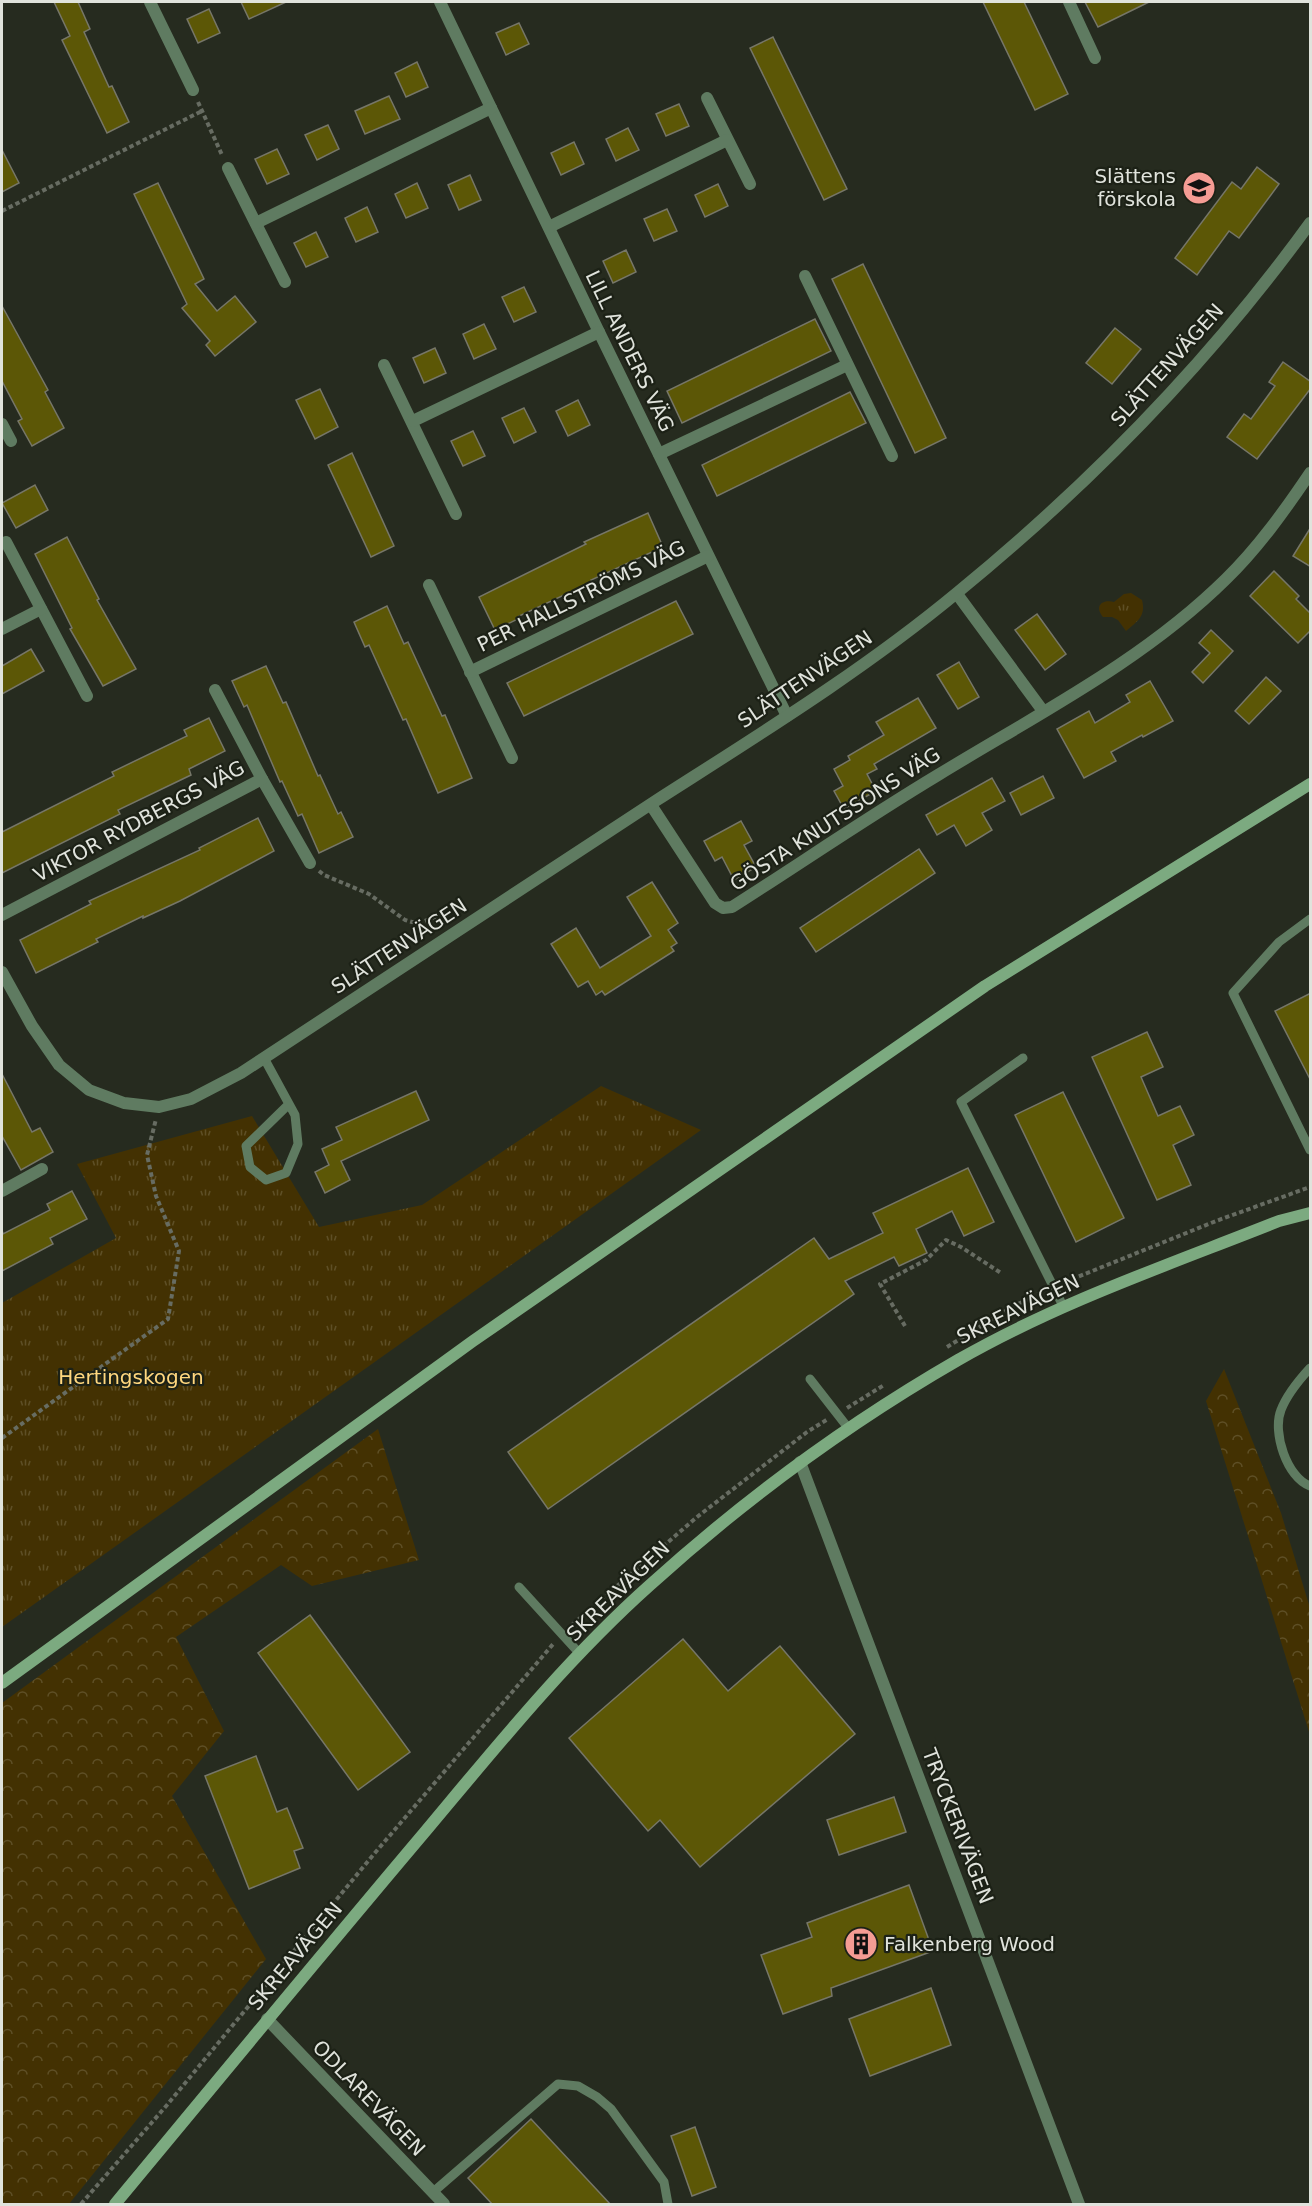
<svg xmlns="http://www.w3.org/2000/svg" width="1312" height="2206" font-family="'DejaVu Sans',sans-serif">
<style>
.forest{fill:url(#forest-crowns)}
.park{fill:url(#park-tufts)}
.building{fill:#5c5706;stroke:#767668;stroke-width:1.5}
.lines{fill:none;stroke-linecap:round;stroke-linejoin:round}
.path{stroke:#676c62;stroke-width:4;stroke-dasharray:4.5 3;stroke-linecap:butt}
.lane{stroke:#5f7b61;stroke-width:9}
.street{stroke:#5f7b61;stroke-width:12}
.secondary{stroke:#7caa80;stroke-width:12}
.labels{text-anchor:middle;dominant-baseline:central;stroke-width:4.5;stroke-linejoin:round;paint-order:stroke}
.poi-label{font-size:20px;fill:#e0e3dc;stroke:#1c2116;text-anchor:end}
.street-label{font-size:20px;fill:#e0e3dc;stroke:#1c2116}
.park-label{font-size:20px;fill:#ffd77e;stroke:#1c2116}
</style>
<defs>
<pattern id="forest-crowns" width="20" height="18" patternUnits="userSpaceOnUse" patternTransform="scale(1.5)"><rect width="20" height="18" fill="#433102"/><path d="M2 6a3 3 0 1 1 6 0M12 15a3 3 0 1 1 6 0" fill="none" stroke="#5e4f26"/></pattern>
<pattern id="park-tufts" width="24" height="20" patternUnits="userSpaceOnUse" patternTransform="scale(1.5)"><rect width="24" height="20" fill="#433102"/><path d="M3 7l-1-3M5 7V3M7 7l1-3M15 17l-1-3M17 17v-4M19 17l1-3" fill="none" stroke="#5e4f26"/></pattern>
</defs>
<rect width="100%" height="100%" fill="#262b1f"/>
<g class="forest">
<path d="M 1224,1369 L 1281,1513 L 1310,1608 L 1310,1735 L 1206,1401 Z"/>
<path d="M 378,1429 L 419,1560 L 312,1586 L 281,1565 L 176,1637 L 224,1731 L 172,1796 L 266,1959 L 69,2204 L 2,2204 L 2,1703 Z"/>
</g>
<g class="park">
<path d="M 1131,593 L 1142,600 C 1146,616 1138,621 1126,631 L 1118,620 L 1112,617 L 1103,617 C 1094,606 1102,599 1114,602 L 1124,594 Z"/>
<path d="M 601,1086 L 701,1130 L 2,1627 L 2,1303 L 116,1238 L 77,1164 L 252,1116 L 319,1227 L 422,1205 Z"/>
</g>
<g class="building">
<path d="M 54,2 L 78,2 L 90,29 L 84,32 L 109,87 L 112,86 L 129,122 L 107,133 L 62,40 L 70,36 Z"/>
<path d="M 241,2 L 286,2 L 249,19 Z"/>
<path d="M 983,2 L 1024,2 L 1068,94 L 1035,110 Z"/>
<path d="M 1085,2 L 1149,2 L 1098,27 Z"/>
<path d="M 209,9 L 220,33 L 198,43 L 187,19 Z"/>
<path d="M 519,23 L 529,44 L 506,55 L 496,33 Z"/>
<path d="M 773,37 L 847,189 L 824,200 L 750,48 Z"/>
<path d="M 417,62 L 428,87 L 406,97 L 395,73 Z"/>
<path d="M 389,96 L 400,119 L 365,134 L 355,111 Z"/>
<path d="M 679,104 L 689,126 L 666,136 L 656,114 Z"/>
<path d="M 328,125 L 339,149 L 317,160 L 305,135 Z"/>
<path d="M 628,128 L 639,150 L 616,161 L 606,139 Z"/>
<path d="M 574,142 L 584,164 L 561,175 L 551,153 Z"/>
<path d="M 277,149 L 289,174 L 267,184 L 255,159 Z"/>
<path d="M 2,150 L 19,183 L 2,192 Z"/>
<path d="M 1257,167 L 1279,184 L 1239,238 L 1229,231 L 1197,275 L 1175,258 L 1232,182 L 1241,189 Z"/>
<path d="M 470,175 L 481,200 L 459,210 L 448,185 Z"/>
<path d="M 158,183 L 204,279 L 195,284 L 217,311 L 235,296 L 256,322 L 215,356 L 206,345 L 210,341 L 182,308 L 187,304 L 134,194 Z"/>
<path d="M 417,183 L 428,208 L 406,218 L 395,194 Z"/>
<path d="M 718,184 L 728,206 L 705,217 L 695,195 Z"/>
<path d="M 367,207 L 378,232 L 356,242 L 345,218 Z"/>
<path d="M 667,209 L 677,231 L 654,241 L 644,219 Z"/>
<path d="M 316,232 L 328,257 L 306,267 L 294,243 Z"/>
<path d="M 626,250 L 636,272 L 613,283 L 603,261 Z"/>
<path d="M 863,264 L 946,438 L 915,453 L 832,279 Z"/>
<path d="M 524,287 L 536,312 L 514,322 L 502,297 Z"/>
<path d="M 2,306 L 48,390 L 45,392 L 64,428 L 32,446 L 18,421 L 22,419 L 2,381 Z"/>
<path d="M 815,319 L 831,351 L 682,423 L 667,391 Z"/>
<path d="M 484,324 L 496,349 L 474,359 L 463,334 Z"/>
<path d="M 1115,328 L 1141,349 L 1112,384 L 1086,363 Z"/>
<path d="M 435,348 L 446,373 L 424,383 L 413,358 Z"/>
<path d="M 1283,362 L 1311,382 L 1311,388 L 1257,459 L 1227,437 L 1244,414 L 1251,419 L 1275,386 L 1269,382 Z"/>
<path d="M 320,389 L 338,427 L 315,439 L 296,400 Z"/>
<path d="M 850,392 L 866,423 L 717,496 L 702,465 Z"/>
<path d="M 578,400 L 590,425 L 568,436 L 556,411 Z"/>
<path d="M 524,408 L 536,432 L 514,443 L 502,418 Z"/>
<path d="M 473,431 L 485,456 L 463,466 L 451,441 Z"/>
<path d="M 352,453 L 394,546 L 371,557 L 328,465 Z"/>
<path d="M 35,485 L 48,510 L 16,528 L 2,503 Z"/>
<path d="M 648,513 L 663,547 L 591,580 L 592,582 L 519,616 L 520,618 L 495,630 L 479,597 L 586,544 L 584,542 Z"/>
<path d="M 1311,527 L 1311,567 L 1293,556 Z"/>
<path d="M 67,537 L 99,599 L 97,600 L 136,669 L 103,686 L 70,629 L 72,628 L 35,554 Z"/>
<path d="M 1274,571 L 1299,596 L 1296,599 L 1311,614 L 1311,630 L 1298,643 L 1250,596 Z"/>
<path d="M 676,601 L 693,634 L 524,716 L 507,683 Z"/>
<path d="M 387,606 L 404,644 L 408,642 L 442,716 L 445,715 L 472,778 L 438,793 L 406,719 L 403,720 L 369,645 L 365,647 L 354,622 Z"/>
<path d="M 1037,614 L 1066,654 L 1045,670 L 1015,630 Z"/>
<path d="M 1211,630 L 1233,651 L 1203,683 L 1192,672 L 1210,653 L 1199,643 Z"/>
<path d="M 31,649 L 44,671 L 2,694 L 2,666 Z"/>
<path d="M 959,662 L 979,697 L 958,709 L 937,675 Z"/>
<path d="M 266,666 L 283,703 L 286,702 L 318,776 L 320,775 L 338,814 L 341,812 L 353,837 L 319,853 L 302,814 L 298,816 L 282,781 L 280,782 L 247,705 L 244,707 L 232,681 Z"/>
<path d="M 1266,677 L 1281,691 L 1249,724 L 1235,711 Z"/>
<path d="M 1150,681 L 1173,721 L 1143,737 L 1142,735 L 1111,752 L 1116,761 L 1084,778 L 1057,729 L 1089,711 L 1095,723 L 1130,702 L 1126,695 Z"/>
<path d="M 918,698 L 936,728 L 874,764 L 877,769 L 867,774 L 876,791 L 844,809 L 834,791 L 843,786 L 834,769 L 850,760 L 848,756 L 884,735 L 876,722 Z"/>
<path d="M 209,718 L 225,751 L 189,769 L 191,775 L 118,810 L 120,814 L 2,873 L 2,832 L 114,776 L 112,772 L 187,736 L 184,730 Z"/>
<path d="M 1043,776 L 1054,798 L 1021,815 L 1010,793 Z"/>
<path d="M 992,778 L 1005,801 L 982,813 L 992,830 L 966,846 L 954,825 L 937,835 L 926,815 Z"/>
<path d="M 258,818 L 274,851 L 180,901 L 143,918 L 143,916 L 96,939 L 98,942 L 36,973 L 20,940 L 91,904 L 89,901 L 200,850 L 199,848 Z"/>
<path d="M 741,821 L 752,841 L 744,845 L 756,867 L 734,880 L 722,857 L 715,861 L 704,841 Z"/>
<path d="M 919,849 L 935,873 L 816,952 L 800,928 Z"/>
<path d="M 652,882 L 678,923 L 668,930 L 677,943 L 671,947 L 674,951 L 605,995 L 602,991 L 596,995 L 588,981 L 578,987 L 551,944 L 576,928 L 600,968 L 651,936 L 627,897 Z"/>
<path d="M 1311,993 L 1311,1081 L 1275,1011 Z"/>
<path d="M 1147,1032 L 1163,1067 L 1141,1077 L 1158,1116 L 1180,1106 L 1194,1135 L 1173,1145 L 1191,1185 L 1157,1200 L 1092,1057 Z"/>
<path d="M 2,1074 L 32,1132 L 40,1128 L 53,1152 L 21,1170 L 2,1136 Z"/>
<path d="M 416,1091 L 429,1120 L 341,1161 L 350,1180 L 325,1193 L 315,1172 L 329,1165 L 322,1149 L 342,1140 L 336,1127 Z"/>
<path d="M 1063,1092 L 1124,1218 L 1076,1242 L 1015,1115 Z"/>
<path d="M 968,1168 L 994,1222 L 964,1236 L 952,1211 L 916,1229 L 927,1253 L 899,1266 L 894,1257 L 845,1281 L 854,1294 L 548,1509 L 508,1452 L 814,1238 L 829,1259 L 883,1233 L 873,1213 Z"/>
<path d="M 72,1191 L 87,1219 L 50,1238 L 53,1244 L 2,1271 L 2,1230 L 3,1234 L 50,1210 L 47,1204 Z"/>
<path d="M 310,1615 L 410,1752 L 358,1790 L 258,1653 Z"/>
<path d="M 683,1639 L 728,1691 L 780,1646 L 855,1734 L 700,1867 L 660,1820 L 648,1831 L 569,1738 Z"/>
<path d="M 256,1756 L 277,1812 L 287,1808 L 303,1848 L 294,1851 L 300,1868 L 249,1889 L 205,1776 Z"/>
<path d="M 894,1797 L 906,1832 L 839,1855 L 827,1820 Z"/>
<path d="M 909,1885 L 933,1951 L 831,1988 L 832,1996 L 783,2014 L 761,1955 L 812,1937 L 807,1923 Z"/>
<path d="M 931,1988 L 951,2045 L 870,2076 L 849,2019 Z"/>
<path d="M 531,2119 L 611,2205 L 493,2205 L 468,2178 Z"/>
<path d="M 695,2127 L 716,2187 L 692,2196 L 671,2136 Z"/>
</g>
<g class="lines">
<g class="path">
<path d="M 198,102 L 222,155"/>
<path d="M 2,211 L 202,111"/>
<path d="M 319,871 L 324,875 L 369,894 L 405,920 L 412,922 L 422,922 L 466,905"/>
<path d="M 1065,1282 L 1216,1221 L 1310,1187"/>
<path d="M 905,1326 L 880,1284 L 926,1260 L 946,1240 L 961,1247 L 1001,1273"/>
<path d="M 947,1347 L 1012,1307 L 1042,1292"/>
<path d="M 847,1408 L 884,1385"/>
<path d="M 2,1438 L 168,1319 L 179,1251 L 156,1196 L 147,1155 L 156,1119"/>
<path d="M 572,1625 L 697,1517 L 807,1432 L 828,1419"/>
<path d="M 81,2204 L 167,2105 L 374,1854 L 554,1643"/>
</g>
<g class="lane">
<path d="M 1310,919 L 1279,942 L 1233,993 L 1310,1150"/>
<path d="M 264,1058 L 295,1115 L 298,1144 L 286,1173 L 266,1180 L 250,1167 L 246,1146 L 289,1104"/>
<path d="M 1023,1058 L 961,1102 L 1063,1306"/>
<path d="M 1310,1368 C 1299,1380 1287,1394 1281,1410 C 1272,1432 1287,1478 1310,1486"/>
<path d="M 810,1379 L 849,1429"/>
<path d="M 519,1587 L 580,1654"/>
<path d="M 432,2193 L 558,2084 L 578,2086 L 597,2097 L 611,2109 L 664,2182 L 668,2204"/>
</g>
<g class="street">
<path d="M 150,2 L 193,90"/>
<path d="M 440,2 L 599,332 L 787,716"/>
<path d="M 1069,2 L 1095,58"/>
<path d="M 707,98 L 750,184"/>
<path d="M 228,168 L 285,282"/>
<path d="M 256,223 L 491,108"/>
<path d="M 549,227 L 727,140"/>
<path d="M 805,276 L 892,456"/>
<path d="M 384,365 L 456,514"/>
<path d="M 413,421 L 599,332"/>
<path d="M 2,424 L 11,441"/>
<path d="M 659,454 L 847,365"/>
<path d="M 6,542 L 87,696"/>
<path d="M 429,585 L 512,758"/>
<path d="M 957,594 L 1043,711"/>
<path d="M 2,629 L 41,609"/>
<path d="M 470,672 L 708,556"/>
<path d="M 215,690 L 262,779 L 310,863"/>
<path d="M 651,805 L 715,903 L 723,908 L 732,907 C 801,863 868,817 938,775 C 1036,715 1143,661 1226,579 C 1258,548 1285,510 1310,473"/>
<path d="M 2,915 L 262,779"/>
<path d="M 2,972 L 32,1026 L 59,1065 L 89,1090 L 124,1103 L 159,1107 L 191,1099 L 241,1073 C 379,982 518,891 657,800 C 760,734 864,670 958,592 C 1090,484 1210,361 1310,223"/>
<path d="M 2,1191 L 42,1169"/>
<path d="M 800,1462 L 1079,2204"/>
<path d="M 267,2019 L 444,2204"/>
</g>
<g class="secondary">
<path d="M 2,1683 L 473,1341 L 985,986 L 1310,784"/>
<path d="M 115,2204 C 218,2080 320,1956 424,1833 C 496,1747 566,1660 650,1585 C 744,1500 847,1424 958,1360 C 1059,1302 1171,1264 1279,1221 L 1310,1213"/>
</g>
</g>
<defs>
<symbol id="school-disc" viewBox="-11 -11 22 22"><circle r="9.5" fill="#f59c94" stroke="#1c2116"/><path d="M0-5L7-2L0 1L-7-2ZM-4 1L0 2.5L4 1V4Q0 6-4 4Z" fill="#111"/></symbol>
<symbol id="building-disc" viewBox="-11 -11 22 22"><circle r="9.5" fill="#f59c94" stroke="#1c2116"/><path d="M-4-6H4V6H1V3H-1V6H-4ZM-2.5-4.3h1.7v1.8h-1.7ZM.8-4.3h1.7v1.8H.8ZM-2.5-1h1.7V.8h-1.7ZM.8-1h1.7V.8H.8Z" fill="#111"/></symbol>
</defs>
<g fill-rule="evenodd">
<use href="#school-disc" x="1180" y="169" width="38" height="38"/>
<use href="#building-disc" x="842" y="1925" width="38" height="38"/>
</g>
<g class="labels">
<g class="poi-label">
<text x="1176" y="176">Slättens<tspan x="1176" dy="23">förskola</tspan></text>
<text x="884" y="1944" text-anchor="start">Falkenberg Wood</text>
</g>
<g class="street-label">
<text transform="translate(630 351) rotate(64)">LILL ANDERS VÄG</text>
<text transform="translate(1167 365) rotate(-48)">SLÄTTENVÄGEN</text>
<text transform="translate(581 596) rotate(-26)">PER HALLSTRÖMS VÄG</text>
<text transform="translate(805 679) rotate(-34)">SLÄTTENVÄGEN</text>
<text transform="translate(835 819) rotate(-33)">GÖSTA KNUTSSONS VÄG</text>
<text transform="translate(139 821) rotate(-28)">VIKTOR RYDBERGS VÄG</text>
<text transform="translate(399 946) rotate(-33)">SLÄTTENVÄGEN</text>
<text transform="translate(1018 1309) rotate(-26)">SKREAVÄGEN</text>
<text transform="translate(618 1591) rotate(-44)">SKREAVÄGEN</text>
<text transform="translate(958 1826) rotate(69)">TRYCKERIVÄGEN</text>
<text transform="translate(295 1956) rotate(-50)">SKREAVÄGEN</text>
<text transform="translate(369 2098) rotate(46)">ODLAREVÄGEN</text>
</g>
<g class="park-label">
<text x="131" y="1377">Hertingskogen</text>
</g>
</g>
<rect width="1312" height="2206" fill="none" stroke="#e0e3dc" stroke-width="6"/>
</svg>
